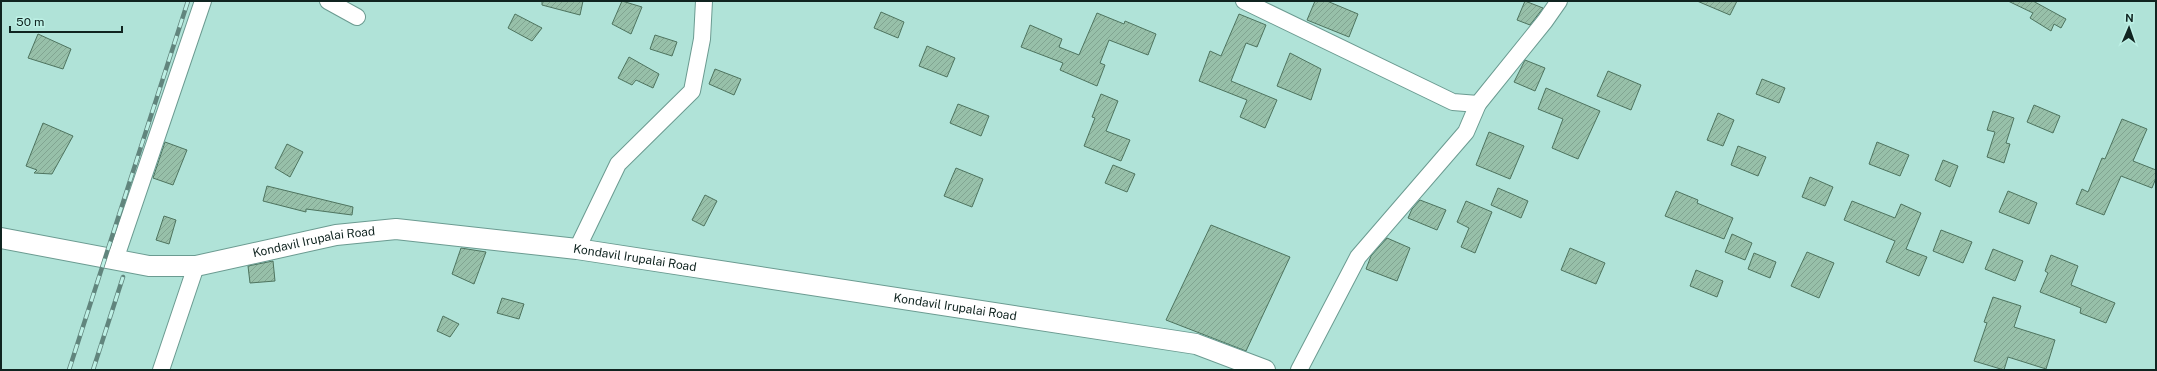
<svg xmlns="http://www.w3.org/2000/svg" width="2157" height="371" font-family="'Public Sans',sans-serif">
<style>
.building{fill:url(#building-hatch);stroke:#4e745f}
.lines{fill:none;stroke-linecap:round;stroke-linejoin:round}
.minor-casing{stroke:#6b9b91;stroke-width:18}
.tertiary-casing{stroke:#6b9b91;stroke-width:22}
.minor{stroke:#fff;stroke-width:16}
.tertiary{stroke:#fff;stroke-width:20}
.rail-casing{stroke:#61857d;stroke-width:4.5}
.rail{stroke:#bdf0e5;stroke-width:3;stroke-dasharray:9;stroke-linecap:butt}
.labels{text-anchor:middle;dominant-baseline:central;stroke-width:3;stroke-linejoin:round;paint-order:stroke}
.street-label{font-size:12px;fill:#102420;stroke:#bdf0e5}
</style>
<defs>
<pattern id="building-hatch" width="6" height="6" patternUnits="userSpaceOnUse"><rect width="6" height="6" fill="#97c0a9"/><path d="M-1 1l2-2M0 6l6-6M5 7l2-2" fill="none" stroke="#81a591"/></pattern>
</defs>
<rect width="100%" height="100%" fill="#b0e3d8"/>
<g class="building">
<path d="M 542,1 L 583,1 L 580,15 L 542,5 Z"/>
<path d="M 622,1 L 642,7 L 631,34 L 612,24 Z"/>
<path d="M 1315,1 L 1327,1 L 1358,14 L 1349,37 L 1307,20 Z"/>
<path d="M 1525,1 L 1543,8 L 1530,25 L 1517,20 Z"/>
<path d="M 1697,1 L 1737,1 L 1730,15 Z"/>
<path d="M 2008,1 L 2033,1 L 2066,19 L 2061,28 L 2054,24 L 2051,31 L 2030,18 L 2033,13 Z"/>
<path d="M 881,12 L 904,22 L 898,38 L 874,28 Z"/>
<path d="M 1097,13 L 1124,24 L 1125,21 L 1156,34 L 1148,55 L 1109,40 L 1100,63 L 1105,65 L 1097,86 L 1060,70 L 1063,63 L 1021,47 L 1030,25 L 1062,39 L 1059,47 L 1079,55 Z"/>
<path d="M 515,14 L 542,28 L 532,41 L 508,28 Z"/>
<path d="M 1239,14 L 1266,25 L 1257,47 L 1246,43 L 1231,81 L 1277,100 L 1265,128 L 1240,117 L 1247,100 L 1199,81 L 1210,51 L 1221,56 Z"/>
<path d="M 38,34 L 71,49 L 63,69 L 28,58 Z"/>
<path d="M 655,35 L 677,42 L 672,56 L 650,49 Z"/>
<path d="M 927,46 L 955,58 L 947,77 L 919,66 Z"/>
<path d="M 1290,53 L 1321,69 L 1311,100 L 1277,86 Z"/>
<path d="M 629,57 L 659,74 L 653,88 L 636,80 L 632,85 L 618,78 Z"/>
<path d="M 1525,60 L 1545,68 L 1535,91 L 1514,82 Z"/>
<path d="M 715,69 L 741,79 L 734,95 L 709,84 Z"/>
<path d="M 1608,71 L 1641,85 L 1631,110 L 1597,96 Z"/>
<path d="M 1762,79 L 1785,88 L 1779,103 L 1756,94 Z"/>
<path d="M 1546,88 L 1600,111 L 1578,159 L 1552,148 L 1563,119 L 1538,109 Z"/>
<path d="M 1101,94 L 1118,101 L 1106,131 L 1130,140 L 1121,161 L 1084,146 L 1095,118 L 1092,117 Z"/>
<path d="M 958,104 L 989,116 L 981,136 L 950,123 Z"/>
<path d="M 2034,105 L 2060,116 L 2053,133 L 2027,122 Z"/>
<path d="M 1993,111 L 2014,118 L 2006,143 L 2010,144 L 2004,163 L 1987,157 L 1995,132 L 1987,130 Z"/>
<path d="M 1718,113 L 1734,120 L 1723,146 L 1707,140 Z"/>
<path d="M 2122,119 L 2147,129 L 2133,161 L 2156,170 L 2156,178 L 2152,188 L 2121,176 L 2104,215 L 2076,204 L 2082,189 L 2088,192 L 2102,158 L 2105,159 Z"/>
<path d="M 43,123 L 73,136 L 52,174 L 34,173 L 37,170 L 26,166 Z"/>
<path d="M 1489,132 L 1524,146 L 1510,179 L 1476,165 Z"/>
<path d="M 165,142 L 187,150 L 173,185 L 153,178 Z"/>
<path d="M 1877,142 L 1909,155 L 1900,176 L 1869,164 Z"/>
<path d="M 287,144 L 303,152 L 290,177 L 275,168 Z"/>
<path d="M 1738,146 L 1766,157 L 1758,176 L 1731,165 Z"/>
<path d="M 1943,160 L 1958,166 L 1950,187 L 1935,180 Z"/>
<path d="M 1113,165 L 1135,174 L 1127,192 L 1105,183 Z"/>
<path d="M 956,168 L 983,179 L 972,207 L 944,196 Z"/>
<path d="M 1810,177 L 1833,187 L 1825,206 L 1802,197 Z"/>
<path d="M 267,186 L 353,207 L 352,215 L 306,209 L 306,212 L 263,201 Z"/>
<path d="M 1498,188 L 1528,201 L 1521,218 L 1491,205 Z"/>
<path d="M 1676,191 L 1698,200 L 1697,203 L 1733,218 L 1724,239 L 1665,216 Z"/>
<path d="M 2008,191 L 2037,203 L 2029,224 L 1999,212 Z"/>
<path d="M 705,195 L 717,201 L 704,226 L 692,220 Z"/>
<path d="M 1420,200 L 1446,210 L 1437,230 L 1408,218 L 1412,209 Z"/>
<path d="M 1466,201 L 1492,212 L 1475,253 L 1461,247 L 1469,228 L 1457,222 Z"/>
<path d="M 1852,201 L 1895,218 L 1901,204 L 1921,213 L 1906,249 L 1927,257 L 1919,276 L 1886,262 L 1895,241 L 1844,220 Z"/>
<path d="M 164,216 L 176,220 L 169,244 L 156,240 Z"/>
<path d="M 1211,225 L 1290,257 L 1246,351 L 1166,320 Z"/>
<path d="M 1941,230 L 1972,242 L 1963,263 L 1933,251 Z"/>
<path d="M 1732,234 L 1752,243 L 1745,260 L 1725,252 Z"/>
<path d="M 1387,238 L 1410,248 L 1397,281 L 1366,269 L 1371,256 Z"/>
<path d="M 461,248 L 486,252 L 474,284 L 452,274 Z"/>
<path d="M 1570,248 L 1605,263 L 1596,284 L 1561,270 Z"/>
<path d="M 1993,249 L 2023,261 L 2015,281 L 1985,269 Z"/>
<path d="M 1807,252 L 1834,263 L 1819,298 L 1791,286 Z"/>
<path d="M 1754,253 L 1776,262 L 1770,278 L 1748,269 Z"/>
<path d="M 2051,255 L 2078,266 L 2071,285 L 2115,303 L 2106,323 L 2080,313 L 2081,308 L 2040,292 L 2048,273 L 2045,271 Z"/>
<path d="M 273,261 L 275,281 L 250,283 L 248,266 Z"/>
<path d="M 1696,270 L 1723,281 L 1717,297 L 1690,286 Z"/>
<path d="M 1993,297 L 2021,306 L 2014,327 L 2055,340 L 2046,369 L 2008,357 L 2004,370 L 1974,361 L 1987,323 L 1984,322 Z"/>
<path d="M 502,298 L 524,304 L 519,319 L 497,313 Z"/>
<path d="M 443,316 L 459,324 L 450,337 L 437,331 Z"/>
</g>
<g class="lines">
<defs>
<g id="minor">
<path d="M 328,1 L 357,17"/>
<path d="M 1244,1 L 1453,102 L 1478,104"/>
<path d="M 577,249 L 618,164 L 692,91 L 702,39 L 704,1"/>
<path d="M 115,260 L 203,1"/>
<path d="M 161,370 L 196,266"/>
<path d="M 1299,370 L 1358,257 L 1466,132 L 1478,104 L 1545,21 L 1559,1"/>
</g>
<g id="tertiary">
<path id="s1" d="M 1,238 L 149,266 L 196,266 L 336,235 L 396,229 L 577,249 L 1196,344 L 1265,370"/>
</g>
</defs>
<use href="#minor" class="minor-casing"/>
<use href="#tertiary" class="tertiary-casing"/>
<use href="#minor" class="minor"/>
<use href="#tertiary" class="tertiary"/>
<defs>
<g id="rail">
<path d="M 69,370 L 188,1"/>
<path d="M 93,370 L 123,277"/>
</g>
</defs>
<use href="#rail" class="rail-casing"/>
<use href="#rail" class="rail"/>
</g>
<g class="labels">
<g class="street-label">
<text stroke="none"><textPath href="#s1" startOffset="318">Kondavil Irupalai Road</textPath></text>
<text stroke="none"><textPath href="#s1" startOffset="642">Kondavil Irupalai Road</textPath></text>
<text stroke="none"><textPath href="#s1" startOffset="966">Kondavil Irupalai Road</textPath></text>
</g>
</g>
<rect width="2157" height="371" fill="none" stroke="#102420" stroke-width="4"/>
<g transform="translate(2129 28) rotate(2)" stroke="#bdf0e5" stroke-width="3" paint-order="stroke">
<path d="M0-3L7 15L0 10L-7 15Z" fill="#102420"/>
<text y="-6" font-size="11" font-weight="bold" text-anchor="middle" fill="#102420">N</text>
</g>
<path d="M10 26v6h112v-6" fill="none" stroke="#102420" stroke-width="2"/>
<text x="16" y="26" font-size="12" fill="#102420" stroke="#bdf0e5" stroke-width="3" paint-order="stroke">50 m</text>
</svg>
